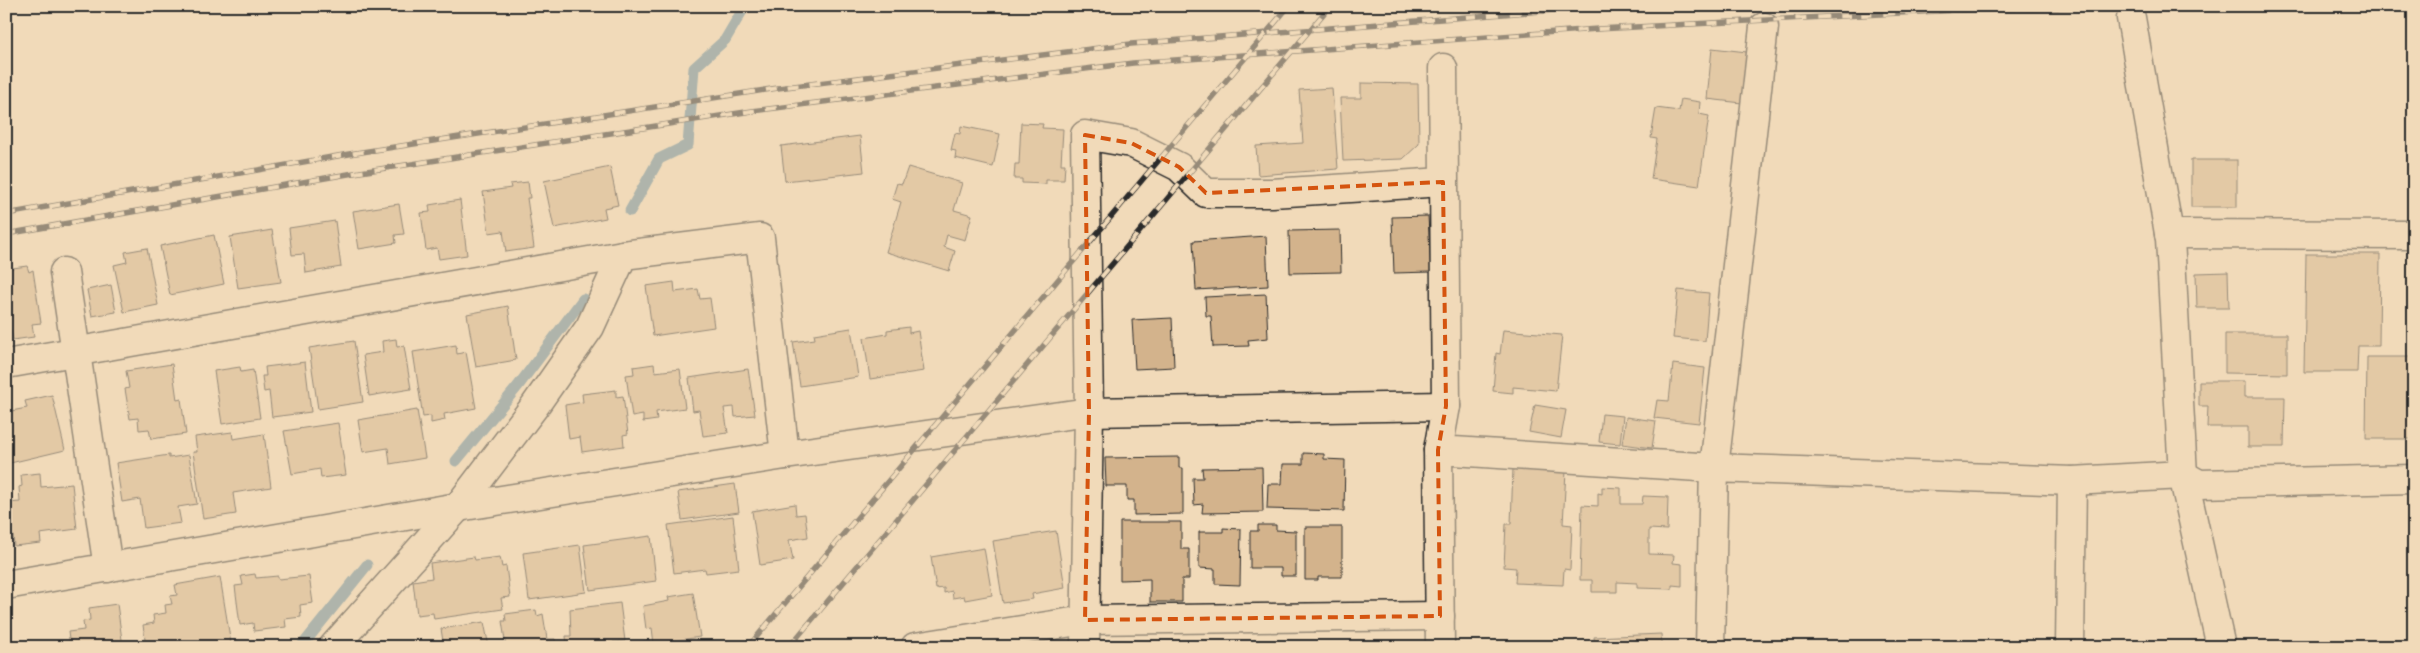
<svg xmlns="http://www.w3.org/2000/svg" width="2420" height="653" font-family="'Architects Daughter',sans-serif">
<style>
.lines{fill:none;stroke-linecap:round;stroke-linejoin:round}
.stream{stroke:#5f8699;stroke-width:11}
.building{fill:#d3b38c;stroke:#2b2b2b}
.street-casing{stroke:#2b2b2b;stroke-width:31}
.street{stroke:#f1dab9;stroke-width:28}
.rail-casing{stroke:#2b2b2b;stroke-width:5.5}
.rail{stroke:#f1dab9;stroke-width:4;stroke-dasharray:11;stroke-linecap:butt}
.marked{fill:none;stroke:#d5540f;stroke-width:4;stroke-dasharray:10 6;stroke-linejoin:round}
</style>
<rect width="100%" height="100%" fill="#f1dab9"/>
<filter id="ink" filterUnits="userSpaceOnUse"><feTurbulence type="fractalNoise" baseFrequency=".02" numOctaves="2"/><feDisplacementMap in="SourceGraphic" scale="10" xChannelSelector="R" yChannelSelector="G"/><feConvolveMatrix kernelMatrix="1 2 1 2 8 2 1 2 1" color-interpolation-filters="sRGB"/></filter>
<g filter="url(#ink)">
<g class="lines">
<g class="stream">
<path d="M 630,211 L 659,159 L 688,145 L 694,68 L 725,40 L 745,6"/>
<path d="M 456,461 L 518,386 L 583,299"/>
<path d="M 301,647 L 367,565"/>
</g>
</g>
<g class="building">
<path d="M 1712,48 L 1747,52 L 1742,103 L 1707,99 Z"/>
<path d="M 1361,83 L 1418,84 L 1419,144 L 1403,159 L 1343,161 L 1340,98 L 1361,98 Z"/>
<path d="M 1332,88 L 1338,169 L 1258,175 L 1256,146 L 1303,143 L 1299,90 Z"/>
<path d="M 1681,99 L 1700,102 L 1699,114 L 1709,116 L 1699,186 L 1651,179 L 1657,139 L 1651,138 L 1656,108 L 1679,111 Z"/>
<path d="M 1021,123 L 1043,124 L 1042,128 L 1063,129 L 1061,164 L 1065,164 L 1064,180 L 1046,180 L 1046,184 L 1022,183 L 1022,179 L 1014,179 L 1015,164 L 1019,164 Z"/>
<path d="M 961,126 L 1000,134 L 993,167 L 955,158 L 956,151 L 951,150 L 955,133 L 960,134 Z"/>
<path d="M 860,136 L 864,172 L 785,181 L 781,146 Z"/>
<rect x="2191" y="160" width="46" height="47"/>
<path d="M 610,167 L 618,205 L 604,208 L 606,218 L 554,228 L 544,181 Z"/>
<path d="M 908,167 L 962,183 L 954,210 L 972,215 L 965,240 L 947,235 L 944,247 L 955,251 L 949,271 L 886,252 L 901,202 L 892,199 L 897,183 L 902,184 Z"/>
<path d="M 528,182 L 530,198 L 527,198 L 534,248 L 506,252 L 503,231 L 489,233 L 483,192 L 511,188 L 510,184 Z"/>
<path d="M 460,200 L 467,255 L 439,259 L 437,248 L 426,250 L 421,213 L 430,212 L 429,205 Z"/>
<path d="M 399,204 L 404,234 L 395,235 L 396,243 L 359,249 L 353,211 Z"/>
<path d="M 1428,216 L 1431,272 L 1394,273 L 1392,217 Z"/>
<path d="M 335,221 L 341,267 L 306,273 L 304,254 L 292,255 L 289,228 Z"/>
<path d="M 272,230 L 281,282 L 238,288 L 230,237 Z"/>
<path d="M 1340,230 L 1341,272 L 1290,273 L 1289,231 Z"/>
<path d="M 214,235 L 224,284 L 170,295 L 160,246 Z"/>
<path d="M 1266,236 L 1268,286 L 1196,290 L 1193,241 Z"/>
<path d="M 147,248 L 158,305 L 124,312 L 114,265 L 127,262 L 125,252 Z"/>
<path d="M 2306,254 L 2380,254 L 2379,346 L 2358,346 L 2357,372 L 2304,372 Z"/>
<path d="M 27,266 L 29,272 L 33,270 L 41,323 L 32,324 L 34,337 L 13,340 L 11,330 L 6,331 L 6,269 Z"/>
<path d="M 2228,272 L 2229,308 L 2197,308 L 2196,273 Z"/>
<path d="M 674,282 L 675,292 L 698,289 L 700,299 L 710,298 L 714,327 L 653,336 L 646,286 Z"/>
<path d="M 111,285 L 116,312 L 92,316 L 87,290 Z"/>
<path d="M 1678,290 L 1709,293 L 1705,341 L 1673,338 Z"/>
<path d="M 1266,294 L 1268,338 L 1248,340 L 1249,346 L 1213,347 L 1211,316 L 1206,316 L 1205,297 Z"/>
<path d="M 508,306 L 516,360 L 476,367 L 467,314 Z"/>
<path d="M 1172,318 L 1174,367 L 1135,369 L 1132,320 Z"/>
<path d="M 909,327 L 909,333 L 918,331 L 924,371 L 870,379 L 864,338 L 887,334 L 887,330 Z"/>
<path d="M 851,328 L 858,377 L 800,386 L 793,342 L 815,339 L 814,334 Z"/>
<path d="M 1503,330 L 1562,335 L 1556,391 L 1513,387 L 1513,393 L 1493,391 L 1496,353 L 1500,354 Z"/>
<path d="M 2225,334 L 2287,334 L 2287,374 L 2225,373 Z"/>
<path d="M 396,339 L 397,347 L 404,346 L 411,389 L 369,396 L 363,355 L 383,352 L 382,341 Z"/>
<path d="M 354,341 L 363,402 L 318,409 L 309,348 Z"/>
<path d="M 456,345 L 457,354 L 466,352 L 476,408 L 444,414 L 445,420 L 431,423 L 431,416 L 423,417 L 413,352 Z"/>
<path d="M 2367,357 L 2414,357 L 2414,439 L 2366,439 Z"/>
<path d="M 305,362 L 311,412 L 272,417 L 269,391 L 264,392 L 262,376 L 266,376 L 265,367 Z"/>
<path d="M 172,364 L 177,400 L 181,399 L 186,434 L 151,439 L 149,429 L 139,430 L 138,418 L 130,419 L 125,389 L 129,388 L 126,371 Z"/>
<path d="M 654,364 L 655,372 L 680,369 L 685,408 L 656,412 L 657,420 L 643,422 L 643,415 L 632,417 L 626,375 L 634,374 L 633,367 Z"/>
<path d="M 1673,364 L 1705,368 L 1699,423 L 1654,418 L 1657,400 L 1669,401 Z"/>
<path d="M 240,367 L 241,372 L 253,370 L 260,418 L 222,424 L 214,371 Z"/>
<path d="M 748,369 L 755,415 L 735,417 L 734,407 L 724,408 L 728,433 L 703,436 L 699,410 L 693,411 L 689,378 Z"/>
<path d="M 2199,381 L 2245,381 L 2245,397 L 2285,397 L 2284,447 L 2248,447 L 2248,427 L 2207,427 L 2208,406 L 2199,406 Z"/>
<path d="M 616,390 L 616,397 L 623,396 L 628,434 L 623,435 L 624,446 L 582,452 L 580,437 L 569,439 L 565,405 L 583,402 L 582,394 Z"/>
<path d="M 52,395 L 65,450 L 6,464 L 6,412 L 27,408 L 25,401 Z"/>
<path d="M 1535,405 L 1566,410 L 1561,438 L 1529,432 Z"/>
<path d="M 417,410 L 425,458 L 390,464 L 388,448 L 363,452 L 358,420 Z"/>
<path d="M 1602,414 L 1623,416 L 1620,444 L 1599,442 Z"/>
<path d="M 1626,417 L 1656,421 L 1652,448 L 1622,444 Z"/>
<path d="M 338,423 L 346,475 L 321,478 L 320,469 L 292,474 L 284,431 Z"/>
<path d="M 232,432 L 233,439 L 264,434 L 271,487 L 233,493 L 236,514 L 203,519 L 193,452 L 197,452 L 195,437 Z"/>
<path d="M 1303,453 L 1324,454 L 1324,459 L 1345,460 L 1344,511 L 1267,509 L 1268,484 L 1282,484 L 1283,464 L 1303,464 Z"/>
<path d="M 169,455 L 169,458 L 189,455 L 197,504 L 178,507 L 181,523 L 144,528 L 140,499 L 122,502 L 116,463 Z"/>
<path d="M 1179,457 L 1179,468 L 1183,468 L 1183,514 L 1134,515 L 1134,500 L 1127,500 L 1127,486 L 1106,486 L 1105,458 Z"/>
<path d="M 1262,467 L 1263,512 L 1202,513 L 1203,504 L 1194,505 L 1193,478 L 1203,478 L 1202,468 Z"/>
<path d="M 1513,468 L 1566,471 L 1563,524 L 1572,525 L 1570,570 L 1564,569 L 1563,585 L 1515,583 L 1516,568 L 1504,567 L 1506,524 L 1511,524 Z"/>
<path d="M 40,473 L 41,487 L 72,484 L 77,529 L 40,534 L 41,543 L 14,546 L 13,535 L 7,535 L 6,503 L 20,502 L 19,487 L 22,486 L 21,475 Z"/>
<path d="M 735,484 L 739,512 L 682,520 L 678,492 Z"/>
<path d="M 1602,487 L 1621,488 L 1621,504 L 1642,504 L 1643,496 L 1668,497 L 1667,530 L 1649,529 L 1649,554 L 1674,555 L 1673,563 L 1682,564 L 1682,586 L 1672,585 L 1672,589 L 1637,588 L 1637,583 L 1617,582 L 1617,592 L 1592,592 L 1592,580 L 1580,580 L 1582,505 L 1598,506 L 1598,493 L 1602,494 Z"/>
<path d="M 795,504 L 796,515 L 805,514 L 808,537 L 789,540 L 793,560 L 760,565 L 752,511 Z"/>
<path d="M 733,516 L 739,569 L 706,573 L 705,569 L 674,573 L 668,525 Z"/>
<path d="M 1120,522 L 1181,522 L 1181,549 L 1189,549 L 1189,579 L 1182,579 L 1182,602 L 1150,602 L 1150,579 L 1120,580 Z"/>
<path d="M 1258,525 L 1276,525 L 1276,530 L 1296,531 L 1296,576 L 1281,576 L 1281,568 L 1250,568 L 1250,531 L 1258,531 Z"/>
<path d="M 1305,527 L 1342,527 L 1342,577 L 1318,577 L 1318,580 L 1305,580 Z"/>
<path d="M 1223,528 L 1241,529 L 1240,585 L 1215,584 L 1215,569 L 1199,568 L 1199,532 L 1223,532 Z"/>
<path d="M 1056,531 L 1065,588 L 1032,594 L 1033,599 L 1003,603 L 993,541 Z"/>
<path d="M 651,536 L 656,581 L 590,590 L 584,545 Z"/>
<path d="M 580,545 L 586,592 L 529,600 L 523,553 Z"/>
<path d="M 984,548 L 992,595 L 965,600 L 964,596 L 953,598 L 952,591 L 944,593 L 944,588 L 936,589 L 931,557 Z"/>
<path d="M 474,557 L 475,560 L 500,557 L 502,567 L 506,566 L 510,597 L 501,598 L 503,609 L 434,619 L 433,613 L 417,615 L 413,581 L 432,578 L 430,563 Z"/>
<path d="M 255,574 L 256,578 L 278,576 L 278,579 L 309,576 L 313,603 L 300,605 L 301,617 L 285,619 L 286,627 L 254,631 L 253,623 L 240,625 L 235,586 L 243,585 L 241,576 Z"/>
<path d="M 220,577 L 231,644 L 218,647 L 146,647 L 143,625 L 154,623 L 153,615 L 166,613 L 165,605 L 172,604 L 170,596 L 177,595 L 175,585 Z"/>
<path d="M 693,593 L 700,637 L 654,644 L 652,628 L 646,629 L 643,606 L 669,601 L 668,597 Z"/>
<path d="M 620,603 L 625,641 L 613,642 L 613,647 L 567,647 L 566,636 L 571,636 L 570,609 Z"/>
<path d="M 117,604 L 123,647 L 70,647 L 68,632 L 84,630 L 83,621 L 90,620 L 89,608 Z"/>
<path d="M 536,610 L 537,616 L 543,614 L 547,639 L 555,639 L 556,647 L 506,647 L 502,621 L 506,621 L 505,614 Z"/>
<path d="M 484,622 L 489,647 L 444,647 L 441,629 Z"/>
<path d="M 1661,634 L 1662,647 L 1595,647 L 1594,637 Z"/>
<path d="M 649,640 L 651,647 L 635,647 L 635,643 Z"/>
</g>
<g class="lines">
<defs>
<g id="street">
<path d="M 2131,18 L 2170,239 L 2183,475 L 2221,647"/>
<path d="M 1443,68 L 1446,406 L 1438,450 L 1714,468 L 1764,27"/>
<path d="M 2169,234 L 2414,235"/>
<path d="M 64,272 L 108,568"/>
<path d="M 6,364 L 623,255"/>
<path d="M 1438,450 L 1440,647"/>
<path d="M 6,585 L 458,507 L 785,455 L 1089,412 L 1446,406"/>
<path d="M 333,647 L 458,507 L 534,407 L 590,327 L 623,255 L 760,238 L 785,455"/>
<path d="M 915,647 L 1085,620 L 1440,616"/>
<path d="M 1085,647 L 1089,412 L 1085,135 L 1131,143 L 1179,167 L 1206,193 L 1272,193 L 1443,182"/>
<path d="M 1710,647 L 1714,468 L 2072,481 L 2183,475 L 2199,484 L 2414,479"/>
<path d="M 2070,647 L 2072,481"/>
</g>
</defs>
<use href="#street" class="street-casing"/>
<use href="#street" class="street"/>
<defs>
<g id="rail">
<path d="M 6,214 L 349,154 L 778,88 L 1131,44 L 1604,6"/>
<path d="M 6,234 L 354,173 L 752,111 L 1133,63 L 1598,29 L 1957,10 L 2167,6"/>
<path d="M 748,647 L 1289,6"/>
<path d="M 789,647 L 1330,6"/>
</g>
</defs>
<use href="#rail" class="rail-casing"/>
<use href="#rail" class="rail"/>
</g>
</g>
<path d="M0 0H2420V653H0ZM 1085,135 L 1131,143 L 1179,167 L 1206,193 L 1443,182 L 1446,406 L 1438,450 L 1440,616 L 1085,620 L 1089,412 Z" fill="#f1dab9" fill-opacity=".55" fill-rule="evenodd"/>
<path class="marked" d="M 1085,135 L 1131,143 L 1179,167 L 1206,193 L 1443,182 L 1446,406 L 1438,450 L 1440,616 L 1085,620 L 1089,412 Z"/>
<rect width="2420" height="653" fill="none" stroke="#f1dab9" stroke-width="25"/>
<rect x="12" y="12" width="2395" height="628" fill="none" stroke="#2b2b2b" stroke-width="2" filter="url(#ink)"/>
</svg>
